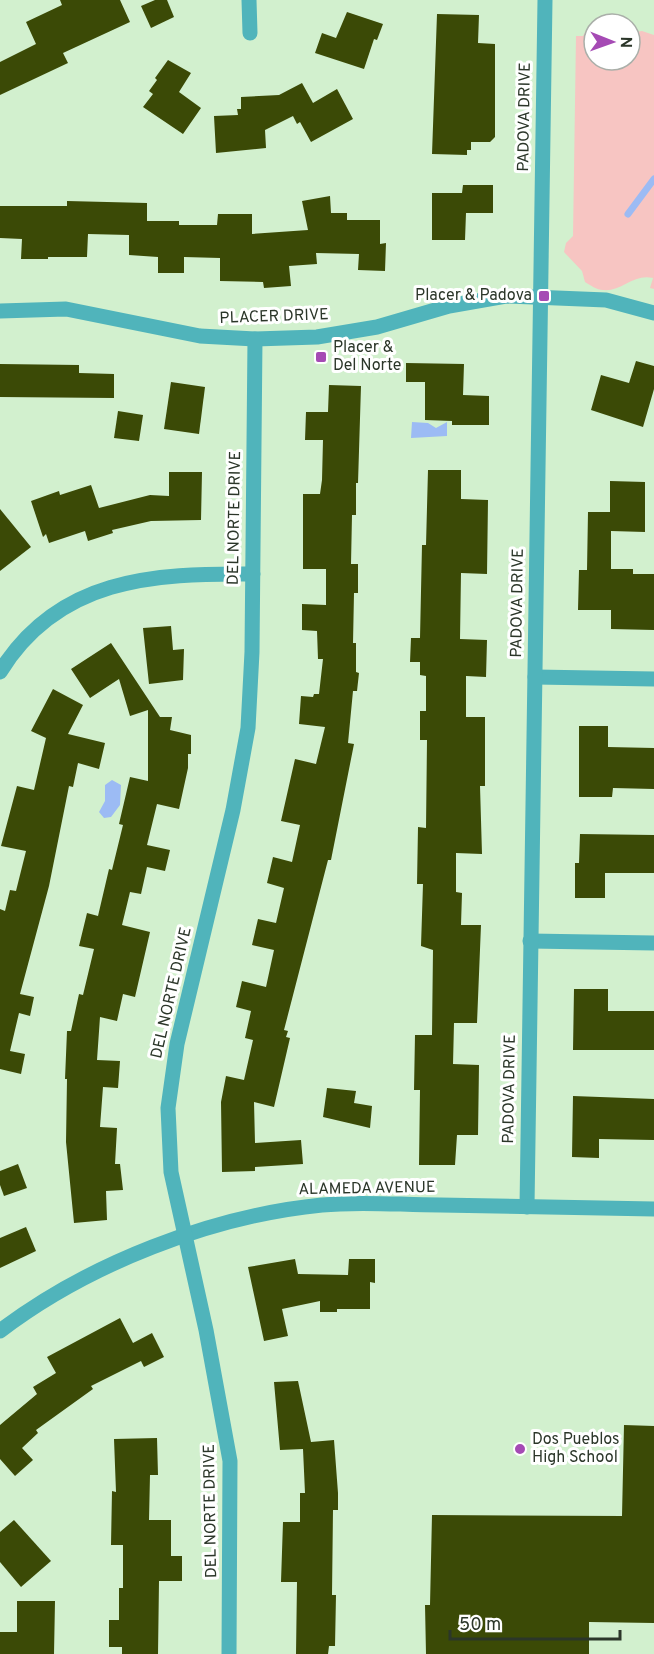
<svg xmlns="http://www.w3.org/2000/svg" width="654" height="1654" font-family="Overpass,sans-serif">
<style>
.green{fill:#f7c5c2}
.water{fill:#9cbbf4}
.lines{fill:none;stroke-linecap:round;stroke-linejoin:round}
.stream{stroke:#9cbbf4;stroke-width:7}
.building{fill:#3b4a06}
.minor{stroke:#50b4bb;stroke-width:15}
.poi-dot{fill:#a54ab4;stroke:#fff;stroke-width:2}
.labels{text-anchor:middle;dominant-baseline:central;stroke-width:6;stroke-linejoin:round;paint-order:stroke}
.street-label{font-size:16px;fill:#2b3629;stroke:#fff}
.poi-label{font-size:16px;fill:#2b3629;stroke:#fff;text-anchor:start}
</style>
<rect width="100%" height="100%" fill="#d2f0ce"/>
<path class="green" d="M 594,27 L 594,60 L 630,60 L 630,33 L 642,31 L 654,35 L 654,289 L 650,288 L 653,278 C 634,273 621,292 603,290 C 597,290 590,285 585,282 L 582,271 L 564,252 L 566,243 L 573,236 L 576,36 L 583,36 L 587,29 Z"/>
<g class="water">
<path d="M 412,422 L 428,423 L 436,428 L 447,422 L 447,436 L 411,438 Z"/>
<path d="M 112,780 L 121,785 L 120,805 L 111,817 L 104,818 L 99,812 L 105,801 L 105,785 Z"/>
</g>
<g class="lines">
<path class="stream" d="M 628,214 L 654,179"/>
</g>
<g class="building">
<path d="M 60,0 L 120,0 L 130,22 L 63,53 L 68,63 L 0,95 L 0,62 L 36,44 L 26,22 L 62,5 Z"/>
<path d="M 155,0 L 167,0 L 174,17 L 151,28 L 141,6 Z"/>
<path d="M 347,12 L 383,24 L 377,40 L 374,39 L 364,69 L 315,53 L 322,33 L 336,38 Z"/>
<path d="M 437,14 L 479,15 L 478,43 L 495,44 L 495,137 L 490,142 L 471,142 L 471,150 L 467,150 L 467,155 L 432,154 Z"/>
<path d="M 168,60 L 191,73 L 179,92 L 201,108 L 183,134 L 143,107 L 153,94 L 149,91 L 157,80 L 155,78 Z"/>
<path d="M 302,83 L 313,103 L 337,89 L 353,119 L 311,142 L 300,122 L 297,124 L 293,116 L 265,130 L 266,148 L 216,153 L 214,116 L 238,115 L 237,109 L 241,109 L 241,97 L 279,95 Z"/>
<path d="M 463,185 L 493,185 L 493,213 L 466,213 L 465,240 L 432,240 L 432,193 L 462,193 Z"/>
<path d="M 330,196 L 331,213 L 347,213 L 347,220 L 380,220 L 380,244 L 386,243 L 385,271 L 358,270 L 359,254 L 316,253 L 317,264 L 289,266 L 291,286 L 264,288 L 263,282 L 220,281 L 220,258 L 184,257 L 184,273 L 158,273 L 158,257 L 129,255 L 129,235 L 88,234 L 87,257 L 48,257 L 48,259 L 21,259 L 22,239 L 0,238 L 0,206 L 67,206 L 67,201 L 147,203 L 147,221 L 179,221 L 179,225 L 217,225 L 218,214 L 252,214 L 252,234 L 308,230 L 302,201 Z"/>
<path d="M 636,361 L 654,366 L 654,389 L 643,427 L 591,410 L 601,375 L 629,383 Z"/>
<path d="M 406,363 L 464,364 L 463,395 L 489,396 L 489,425 L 452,425 L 452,421 L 425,420 L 425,382 L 406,382 Z"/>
<path d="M 0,364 L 79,365 L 79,373 L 114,374 L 114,398 L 0,397 Z"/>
<path d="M 171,382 L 205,387 L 199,434 L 164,429 Z"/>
<path d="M 329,385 L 361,386 L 358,483 L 356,483 L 356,515 L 352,515 L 351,564 L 358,564 L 358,593 L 354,593 L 353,643 L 356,643 L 356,672 L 359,673 L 357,691 L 353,691 L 348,743 L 354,744 L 331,860 L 328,860 L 284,1030 L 288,1031 L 286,1037 L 290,1038 L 274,1107 L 254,1102 L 255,1143 L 301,1140 L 303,1164 L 255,1167 L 255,1171 L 222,1172 L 221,1102 L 226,1076 L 244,1080 L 253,1040 L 245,1038 L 251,1011 L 236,1007 L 242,981 L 266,987 L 274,950 L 252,945 L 258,919 L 276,923 L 284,888 L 267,883 L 273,857 L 292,862 L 300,825 L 281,821 L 295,759 L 316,764 L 325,727 L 299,724 L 301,696 L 313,697 L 314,694 L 319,694 L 323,659 L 318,659 L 317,631 L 302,630 L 302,604 L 326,605 L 326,569 L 303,569 L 303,494 L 320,494 L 322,480 L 323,440 L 305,440 L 306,412 L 328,412 Z"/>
<path d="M 118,411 L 143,415 L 139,441 L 114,438 Z"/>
<path d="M 428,470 L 461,470 L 461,499 L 488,500 L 487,574 L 461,573 L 460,639 L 487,640 L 486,677 L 466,676 L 466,717 L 485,717 L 485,786 L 480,786 L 482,854 L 456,853 L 456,892 L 462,893 L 461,925 L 481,925 L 477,1023 L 454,1023 L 453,1064 L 479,1065 L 478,1135 L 457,1135 L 455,1165 L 419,1165 L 420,1090 L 414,1090 L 415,1035 L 432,1035 L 433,950 L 421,946 L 423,884 L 417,884 L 418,827 L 426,828 L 427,740 L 420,740 L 420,711 L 426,711 L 426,676 L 420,675 L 420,662 L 410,662 L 411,638 L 420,638 L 422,545 L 426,545 Z"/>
<path d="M 169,472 L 202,472 L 201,520 L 151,521 L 112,530 L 113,533 L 88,541 L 85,531 L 49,543 L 46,534 L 43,537 L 31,501 L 59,491 L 60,495 L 91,485 L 99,508 L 150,495 L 169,496 Z"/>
<path d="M 610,481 L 645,482 L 645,532 L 611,531 L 611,569 L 633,569 L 633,574 L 654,574 L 654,630 L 611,629 L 611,610 L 578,610 L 579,570 L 587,570 L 588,512 L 610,512 Z"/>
<path d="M 0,509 L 31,547 L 0,571 Z"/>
<path d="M 171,626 L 173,650 L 184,649 L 183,680 L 149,684 L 143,628 Z"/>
<path d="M 111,643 L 160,717 L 172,717 L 170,730 L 191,735 L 191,754 L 188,754 L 188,768 L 179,809 L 157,804 L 147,845 L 170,850 L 165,871 L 147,867 L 141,894 L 130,892 L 122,925 L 150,932 L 135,997 L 123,994 L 117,1021 L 100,1017 L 97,1060 L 120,1061 L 118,1088 L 103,1087 L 100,1127 L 117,1128 L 115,1164 L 120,1164 L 123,1190 L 106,1191 L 107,1220 L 74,1223 L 66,1142 L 67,1079 L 65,1079 L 67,1031 L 71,1031 L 79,994 L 83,995 L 94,949 L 79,946 L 87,913 L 98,916 L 109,869 L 112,870 L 123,825 L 119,824 L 130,777 L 148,781 L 148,710 L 130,716 L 119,679 L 90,698 L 71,669 Z"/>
<path d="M 53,689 L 83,705 L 68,734 L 105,743 L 99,769 L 78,763 L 73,787 L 69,786 L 49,886 L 20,994 L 34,997 L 30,1016 L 19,1013 L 10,1051 L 25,1054 L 21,1074 L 0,1069 L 0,909 L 5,911 L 10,890 L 16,891 L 26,851 L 1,846 L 17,786 L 34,790 L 46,738 L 31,731 Z"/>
<path d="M 579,726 L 608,726 L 608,747 L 654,748 L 654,789 L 613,788 L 612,797 L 579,797 Z"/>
<path d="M 580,834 L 654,835 L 654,873 L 605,873 L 605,898 L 575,898 L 575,863 L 579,863 Z"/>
<path d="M 574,989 L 608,989 L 608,1011 L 654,1011 L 654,1050 L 573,1050 Z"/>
<path d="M 327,1088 L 356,1091 L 354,1103 L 372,1106 L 370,1128 L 323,1117 Z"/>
<path d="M 573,1096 L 654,1099 L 654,1140 L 599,1139 L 599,1158 L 572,1157 Z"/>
<path d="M 18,1164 L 27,1188 L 4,1196 L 0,1185 L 0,1171 Z"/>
<path d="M 26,1227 L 36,1251 L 0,1268 L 0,1238 Z"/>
<path d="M 295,1259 L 298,1274 L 348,1275 L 349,1259 L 375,1259 L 375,1283 L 370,1282 L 370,1309 L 337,1309 L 337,1312 L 320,1312 L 320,1301 L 282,1309 L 288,1336 L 264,1341 L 248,1267 Z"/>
<path d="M 120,1318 L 133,1343 L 152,1333 L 164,1357 L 144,1367 L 141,1361 L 91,1386 L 93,1389 L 36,1430 L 38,1433 L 22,1448 L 33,1460 L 15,1476 L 0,1459 L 0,1425 L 37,1394 L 33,1387 L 56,1373 L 47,1357 Z"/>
<path d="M 298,1381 L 311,1442 L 334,1440 L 338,1493 L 338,1510 L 333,1510 L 332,1595 L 336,1595 L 335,1646 L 329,1646 L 328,1654 L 296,1654 L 297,1582 L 281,1582 L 283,1522 L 300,1522 L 300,1493 L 305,1493 L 303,1449 L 280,1450 L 274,1382 Z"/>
<path d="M 624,1425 L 654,1426 L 654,1623 L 589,1622 L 589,1654 L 426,1654 L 425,1605 L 430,1605 L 432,1515 L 622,1516 Z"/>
<path d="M 157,1438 L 158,1475 L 150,1475 L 149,1520 L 171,1520 L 171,1556 L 182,1556 L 182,1581 L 159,1581 L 158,1654 L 122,1654 L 122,1647 L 109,1647 L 109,1620 L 119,1620 L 119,1588 L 123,1588 L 123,1545 L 111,1545 L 112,1491 L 116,1492 L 114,1439 Z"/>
<path d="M 14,1520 L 51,1561 L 21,1587 L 0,1562 L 0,1532 Z"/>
<path d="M 17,1601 L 55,1601 L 54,1654 L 0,1654 L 0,1632 L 17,1632 Z"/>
</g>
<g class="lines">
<g class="minor">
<path d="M 249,0 L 250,33"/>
<path d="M 0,311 L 66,309 L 200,336 L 255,339 L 317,337 L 377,327 L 449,306 L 506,296 L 606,300 L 654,313"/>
<path d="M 0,672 C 58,578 153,573 253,574"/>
<path d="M 535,677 L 654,679"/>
<path d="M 530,941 L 654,943"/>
<path d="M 527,1207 L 545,0"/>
<path d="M 0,1331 C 88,1264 211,1216 322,1205 C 361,1201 401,1205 440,1205 C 512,1207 583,1208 654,1209"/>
<path d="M 229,1654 L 230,1461 L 206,1330 L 171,1172 L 168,1108 L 177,1044 L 233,810 L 248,728 L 252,652 L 255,339"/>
</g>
</g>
<g class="poi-dot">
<rect x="538" y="290" width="12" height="12" rx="3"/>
<rect x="315" y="351" width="12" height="12" rx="3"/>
<circle cx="520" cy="1449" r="6"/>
</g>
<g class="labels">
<g class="street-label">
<text transform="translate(525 117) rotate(-89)">PADOVA DRIVE</text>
<text transform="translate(274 317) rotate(-2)">PLACER DRIVE</text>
<text transform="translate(235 518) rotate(-89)">DEL NORTE DRIVE</text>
<text transform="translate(518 603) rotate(-89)">PADOVA DRIVE</text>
<text transform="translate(172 993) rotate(-77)">DEL NORTE DRIVE</text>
<text transform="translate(510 1089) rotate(-89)">PADOVA DRIVE</text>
<text transform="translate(367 1189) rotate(-1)">ALAMEDA AVENUE</text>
<text transform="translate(211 1511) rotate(-91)">DEL NORTE DRIVE</text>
</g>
<g class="poi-label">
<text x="532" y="296" text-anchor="end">Placer &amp; Padova</text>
<text x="333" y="348">Placer &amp;<tspan x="333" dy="18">Del Norte</tspan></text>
<text x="532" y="1440">Dos Pueblos<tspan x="532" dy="18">High School</tspan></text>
</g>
</g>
<g transform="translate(612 42) rotate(91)"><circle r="28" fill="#ffffff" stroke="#aaafa9" stroke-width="1.5"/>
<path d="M0-4.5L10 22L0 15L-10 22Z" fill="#a54ab4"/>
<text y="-9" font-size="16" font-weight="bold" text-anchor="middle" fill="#2b3629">N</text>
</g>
<path d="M450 1630v9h170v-9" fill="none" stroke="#2b3629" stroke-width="3"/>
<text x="459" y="1630" font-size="18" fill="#2b3629" stroke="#ffffff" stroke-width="4.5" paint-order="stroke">50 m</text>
</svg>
